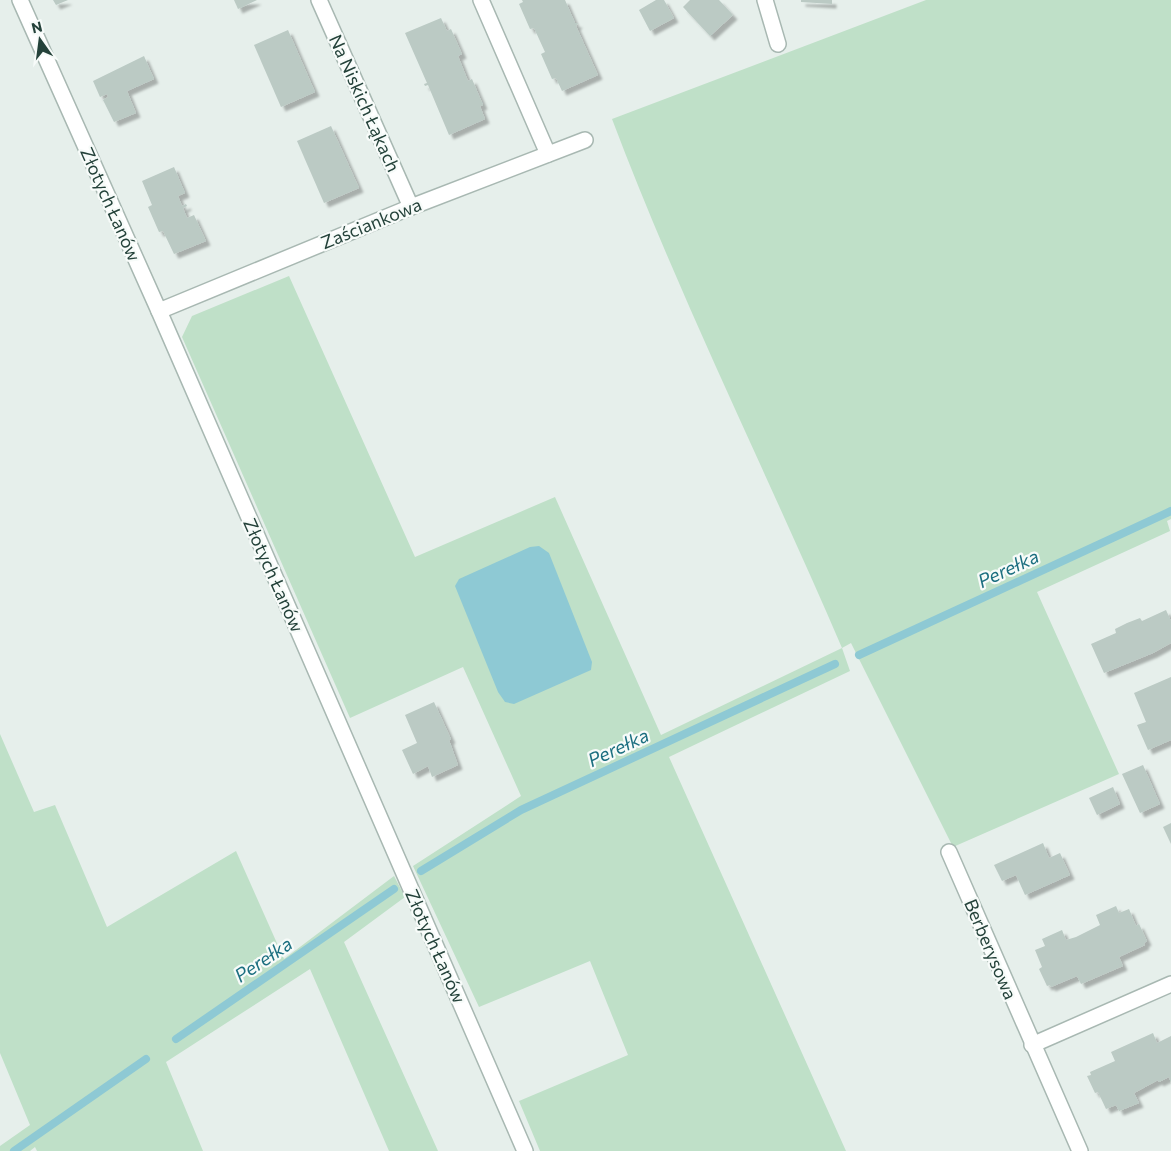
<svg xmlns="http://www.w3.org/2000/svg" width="1171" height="1151" font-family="Commissioner,sans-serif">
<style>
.green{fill:#bfe0c8}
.water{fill:#8ec9d4}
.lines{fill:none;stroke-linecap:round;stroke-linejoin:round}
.stream{stroke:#8ec9d4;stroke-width:8}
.building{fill:#bbcac4;filter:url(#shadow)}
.street-casing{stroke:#a8b8b2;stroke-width:18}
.street{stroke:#fff;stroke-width:15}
.labels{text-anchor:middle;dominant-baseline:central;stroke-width:4.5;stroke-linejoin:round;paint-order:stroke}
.street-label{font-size:18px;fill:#24423a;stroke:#f7fbf9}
.water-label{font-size:19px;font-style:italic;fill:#1c6f80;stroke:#f7fbf9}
</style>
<defs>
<filter id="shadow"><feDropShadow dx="4.5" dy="4.5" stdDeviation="1" flood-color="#0004"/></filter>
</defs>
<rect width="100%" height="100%" fill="#e6efeb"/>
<g class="green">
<path d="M 926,0 L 1171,0 L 1171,519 L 1167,521 L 1170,531 L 1037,592 L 1119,774 L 953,847 L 851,643 L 842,648 L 850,671 L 669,757 L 846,1151 L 540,1151 L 519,1101 L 628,1055 L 590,961 L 479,1007 L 413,866 L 521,796 L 463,667 L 350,718 L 182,337 L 192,316 L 289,276 L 415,557 L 555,497 L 661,735 L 842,648 C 766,471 680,299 612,119 Z"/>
<path d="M 0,734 L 34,812 L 55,805 L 107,927 L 236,851 L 284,959 L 394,876 L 405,897 L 344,942 L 438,1151 L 389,1151 L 310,969 L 166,1062 L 203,1151 L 37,1151 L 35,1147 L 30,1151 L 0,1151 L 0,1146 L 30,1125 L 0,1053 Z"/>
</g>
<path class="water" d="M 539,546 L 549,553 L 592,662 L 591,670 L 514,704 L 505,702 L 498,692 L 455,586 L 459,579 L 530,547 Z"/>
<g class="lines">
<g class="stream">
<path d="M 859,655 L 1171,511"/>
<path d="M 421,871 L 521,810 L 835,664"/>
<path d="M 176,1039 L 394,889"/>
<path d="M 14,1151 L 146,1059"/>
</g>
</g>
<g class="building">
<path d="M 53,0 L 68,0 L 56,5 Z"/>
<path d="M 234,0 L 257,0 L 238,9 Z"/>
<path d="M 522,0 L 565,0 L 575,23 L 578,23 L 576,26 L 598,75 L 562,91 L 556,78 L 552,79 L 541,54 L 545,52 L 534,28 L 530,29 L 519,4 L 523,2 Z"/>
<path d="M 656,0 L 664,0 L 674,18 L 650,31 L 639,10 Z"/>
<path d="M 690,0 L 719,0 L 733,15 L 710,36 L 683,7 Z"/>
<path d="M 801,0 L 832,0 L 832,4 L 801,2 Z"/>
<path d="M 441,18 L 447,31 L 451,29 L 462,54 L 458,56 L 468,81 L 472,79 L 483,105 L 480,106 L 485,119 L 449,135 L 428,85 L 425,86 L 424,84 L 427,83 L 405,33 Z"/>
<path d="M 288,30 L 315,92 L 281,107 L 254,45 Z"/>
<path d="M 144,56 L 154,79 L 127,91 L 136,113 L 114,122 L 103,100 L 108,97 L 107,94 L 100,97 L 93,81 Z"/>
<path d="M 331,126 L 359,188 L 324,203 L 297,141 Z"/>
<path d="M 174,167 L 185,193 L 178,196 L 182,206 L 186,204 L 187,206 L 183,208 L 187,218 L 194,215 L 206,241 L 174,254 L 163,231 L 159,232 L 148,207 L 152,205 L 142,181 Z"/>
<path d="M 1166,610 L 1171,621 L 1171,643 L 1153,653 L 1104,673 L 1091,644 L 1116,633 L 1115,629 L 1127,623 L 1140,618 L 1142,621 Z"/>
<path d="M 1171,677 L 1171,740 L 1148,750 L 1137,725 L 1146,722 L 1134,693 Z"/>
<path d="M 434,702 L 451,739 L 449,740 L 458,765 L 432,777 L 428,766 L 413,774 L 402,750 L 417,743 L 405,715 Z"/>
<path d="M 1143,765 L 1160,804 L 1140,813 L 1122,774 Z"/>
<path d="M 1113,787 L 1120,804 L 1097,815 L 1089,798 Z"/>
<path d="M 1171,823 L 1171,844 L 1163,827 Z"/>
<path d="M 1043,843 L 1049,858 L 1060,853 L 1070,875 L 1025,895 L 1016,875 L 1002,881 L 994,865 Z"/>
<path d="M 1116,906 L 1119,913 L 1129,909 L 1136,926 L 1139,924 L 1147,941 L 1144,943 L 1145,945 L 1119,957 L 1123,966 L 1081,984 L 1077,976 L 1051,987 L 1050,985 L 1047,986 L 1039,969 L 1042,967 L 1035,950 L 1045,946 L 1042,939 L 1062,930 L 1066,940 L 1076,937 L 1100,925 L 1096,915 Z"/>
<path d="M 1153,1033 L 1157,1043 L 1171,1036 L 1171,1083 L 1169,1077 L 1159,1082 L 1158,1080 L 1134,1093 L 1139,1103 L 1119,1111 L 1116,1105 L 1106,1109 L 1098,1092 L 1095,1093 L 1087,1076 L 1091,1075 L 1090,1072 L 1115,1061 L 1111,1052 Z"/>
</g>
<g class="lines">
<defs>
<g id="street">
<path d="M 20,0 L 159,311 L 525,1151"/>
<path d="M 319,0 L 411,207"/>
<path d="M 481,0 L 548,154"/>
<path d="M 765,0 L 778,44"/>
<path d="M 159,311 L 411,207 L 585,140"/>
<path d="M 949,852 L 1080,1151"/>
<path d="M 1032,1045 L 1171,984"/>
</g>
</defs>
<use href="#street" class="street-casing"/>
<use href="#street" class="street"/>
</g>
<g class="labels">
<g class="street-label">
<text transform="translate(365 103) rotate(66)">Na Niskich Łąkach</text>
<text transform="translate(111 204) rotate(66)">Złotych Łanów</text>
<text transform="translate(371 223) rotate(-22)">Zaściankowa</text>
<text transform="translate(274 575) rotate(66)">Złotych Łanów</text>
<text transform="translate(436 946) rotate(66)">Złotych Łanów</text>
<text transform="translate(991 949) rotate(67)">Berberysowa</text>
</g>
<g class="water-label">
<text transform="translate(1008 568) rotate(-25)">Perełka</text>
<text transform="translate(618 747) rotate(-25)">Perełka</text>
<text transform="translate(263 959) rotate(-34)">Perełka</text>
</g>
</g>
<g transform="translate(40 40) rotate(346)" stroke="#f7fbf9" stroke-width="4" paint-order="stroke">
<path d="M0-4L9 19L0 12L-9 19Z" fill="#24423a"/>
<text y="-8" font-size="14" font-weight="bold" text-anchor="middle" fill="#24423a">N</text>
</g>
</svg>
